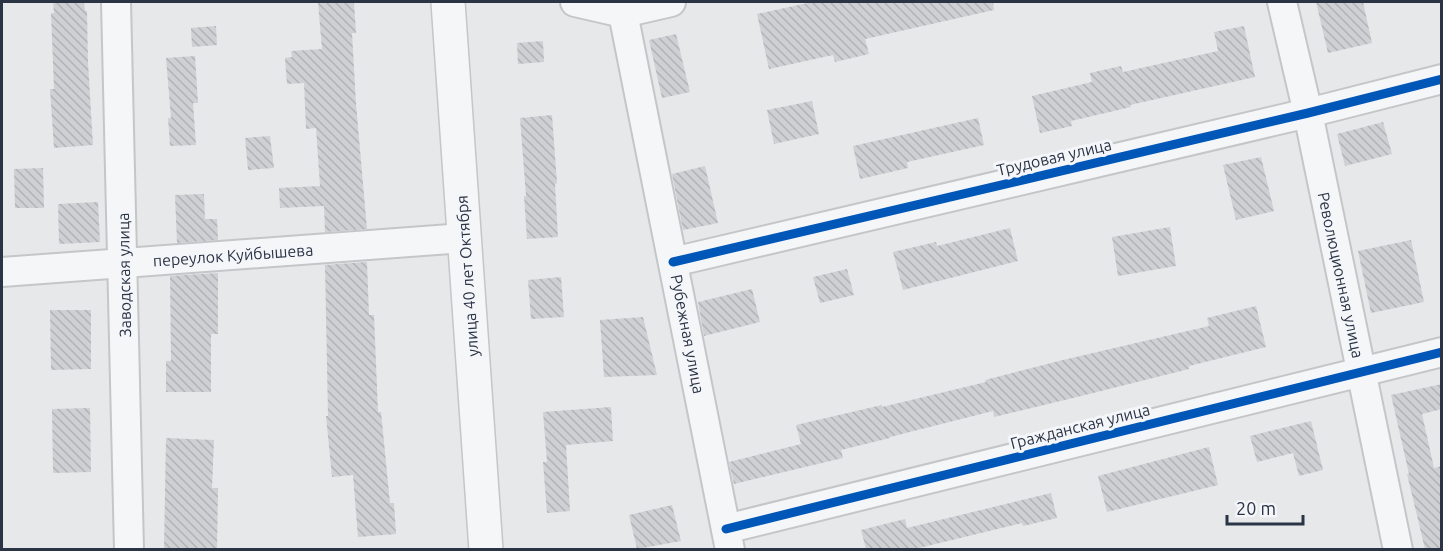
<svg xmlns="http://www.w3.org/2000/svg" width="1443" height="551" font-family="Ubuntu,sans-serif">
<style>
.building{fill:url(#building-back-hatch)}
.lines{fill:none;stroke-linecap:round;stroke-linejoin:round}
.minor-casing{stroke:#c4c6c8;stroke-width:32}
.tertiary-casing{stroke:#c4c6c8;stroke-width:36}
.minor{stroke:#f5f6f7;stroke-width:28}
.tertiary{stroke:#f5f6f7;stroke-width:33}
.cycleway-casing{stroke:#f4f6f9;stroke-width:13}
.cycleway{stroke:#0057b8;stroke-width:9}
.labels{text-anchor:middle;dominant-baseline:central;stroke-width:6;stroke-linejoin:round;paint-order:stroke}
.street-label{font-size:16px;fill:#2b3445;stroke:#f4f6f9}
</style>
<defs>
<pattern id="building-back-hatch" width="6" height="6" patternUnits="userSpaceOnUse" patternTransform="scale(1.5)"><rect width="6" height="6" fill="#ced0d3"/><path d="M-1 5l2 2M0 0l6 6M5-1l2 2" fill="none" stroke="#b1b3b6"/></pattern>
</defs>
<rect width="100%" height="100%" fill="#e6e8ea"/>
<g class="building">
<path d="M 53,2 L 84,2 L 85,11 L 87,11 L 88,63 L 93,145 L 54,148 L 50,89 L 54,89 L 51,13 L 54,13 Z"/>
<path d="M 318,2 L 354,2 L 356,33 L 352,33 L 356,104 L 367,229 L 325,232 L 324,206 L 280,208 L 279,188 L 320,186 L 316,128 L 306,129 L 304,83 L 287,84 L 285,58 L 292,57 L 291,51 L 322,49 Z"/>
<path d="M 812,2 L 993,2 L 994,10 L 865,39 L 869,54 L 835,62 L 833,55 L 769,69 L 757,14 Z"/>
<path d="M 1316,2 L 1363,2 L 1372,43 L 1328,53 Z"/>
<path d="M 216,26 L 217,45 L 192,47 L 191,28 Z"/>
<path d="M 1244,26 L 1255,77 L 1130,105 L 1131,107 L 1071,121 L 1072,126 L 1040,133 L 1032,96 L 1092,82 L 1090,73 L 1121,66 L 1123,72 L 1218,51 L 1214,32 Z"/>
<path d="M 676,34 L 690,92 L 662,98 L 649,40 Z"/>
<path d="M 543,41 L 544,62 L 518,64 L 517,43 Z"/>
<path d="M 195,56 L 198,103 L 193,103 L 196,145 L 170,146 L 168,118 L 171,118 L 166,58 Z"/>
<path d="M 812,101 L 819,134 L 774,144 L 767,110 Z"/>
<path d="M 552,115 L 557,183 L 555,184 L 558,237 L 527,239 L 524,196 L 526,196 L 520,118 Z"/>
<path d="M 978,118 L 984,145 L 907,162 L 908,168 L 860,179 L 853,146 Z"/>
<path d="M 1383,122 L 1392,154 L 1345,166 L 1337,134 Z"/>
<path d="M 270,136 L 274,168 L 248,170 L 245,138 Z"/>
<path d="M 1261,157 L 1274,211 L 1236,220 L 1223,165 Z"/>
<path d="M 705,166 L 718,223 L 683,230 L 672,174 Z"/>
<path d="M 43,168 L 44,208 L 15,208 L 14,169 Z"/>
<path d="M 204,194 L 205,219 L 217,219 L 218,240 L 177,243 L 175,195 Z"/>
<path d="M 98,202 L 100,242 L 59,244 L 58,204 Z"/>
<path d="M 1170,227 L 1176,266 L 1118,276 L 1112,237 Z"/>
<path d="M 1010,228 L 1018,261 L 903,290 L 893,252 L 936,242 L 937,246 Z"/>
<path d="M 1411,240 L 1424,302 L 1371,313 L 1358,251 Z"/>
<path d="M 367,262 L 369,315 L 374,315 L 378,412 L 381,412 L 390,503 L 394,503 L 396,534 L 358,537 L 353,475 L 332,477 L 326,416 L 328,416 L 325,265 Z"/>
<path d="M 847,269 L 854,295 L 820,303 L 813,277 Z"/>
<path d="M 218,273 L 218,334 L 211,334 L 211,392 L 166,392 L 166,361 L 171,361 L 170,276 Z"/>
<path d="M 561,277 L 564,317 L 531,319 L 528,280 Z"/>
<path d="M 752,289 L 760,322 L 704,336 L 698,302 Z"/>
<path d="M 1256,306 L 1266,347 L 1189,366 L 1189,369 L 1073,398 L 994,417 L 993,411 L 890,437 L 890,438 L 841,450 L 843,458 L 734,484 L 729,462 L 801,444 L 796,425 L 882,405 L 882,407 L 986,382 L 985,380 L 1063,360 L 1209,326 L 1207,318 Z"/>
<path d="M 50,310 L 91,310 L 91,369 L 51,370 Z"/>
<path d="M 643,317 L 657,375 L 604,377 L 600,320 Z"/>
<path d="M 1442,384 L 1442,409 L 1422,414 L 1434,468 L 1442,466 L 1442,549 L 1425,549 L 1407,474 L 1409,474 L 1391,395 Z"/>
<path d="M 611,407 L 613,441 L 566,445 L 570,511 L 547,513 L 543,462 L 547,462 L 543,412 Z"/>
<path d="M 90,408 L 91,472 L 53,473 L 52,409 Z"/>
<path d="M 1311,421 L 1323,470 L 1299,476 L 1293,453 L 1257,462 L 1250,436 Z"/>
<path d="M 166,438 L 214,440 L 212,488 L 218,488 L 217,549 L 164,549 Z"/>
<path d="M 1209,447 L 1218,485 L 1107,512 L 1098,476 Z"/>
<path d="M 1051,493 L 1057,518 L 1023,526 L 1022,523 L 915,549 L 866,549 L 861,530 L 905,519 L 907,528 Z"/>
<path d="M 672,505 L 681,541 L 637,549 L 629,515 Z"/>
</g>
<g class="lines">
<defs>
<g id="minor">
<path d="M 116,2 L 129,550"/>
<path d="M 575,2 L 623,13 L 671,2"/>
<path d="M 1282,2 L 1308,113 L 1398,550"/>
<path d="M 623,13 L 730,550"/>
<path d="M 673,262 L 1308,113 L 1442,79"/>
<path d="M 2,272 L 464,238"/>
<path d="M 726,529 L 1442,352"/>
</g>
<path id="tertiary" d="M 448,2 L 486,550"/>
</defs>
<use href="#minor" class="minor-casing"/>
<use href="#tertiary" class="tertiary-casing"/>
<use href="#minor" class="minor"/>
<use href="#tertiary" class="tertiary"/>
<defs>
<g id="cycleway">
<path d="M 673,262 L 1308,113 L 1442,79"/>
<path d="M 726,529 L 1442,352"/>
</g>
</defs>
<use href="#cycleway" class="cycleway-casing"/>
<use href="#cycleway" class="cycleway"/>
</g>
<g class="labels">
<g class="street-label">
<text transform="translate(1054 157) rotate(-13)">Трудовая улица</text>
<text transform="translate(233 255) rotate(-4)">переулок Куйбышева</text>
<text transform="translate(124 275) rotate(-91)">Заводская улица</text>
<text transform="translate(1341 275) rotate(78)">Революционная улица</text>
<text transform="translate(467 276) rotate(-94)">улица 40 лет Октября</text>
<text transform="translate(688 334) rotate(79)">Рубежная улица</text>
<text transform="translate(1080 426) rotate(-14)">Гражданская улица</text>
</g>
</g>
<rect width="1443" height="551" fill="none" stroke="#2b3445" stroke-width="6"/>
<path d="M1227 515v9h76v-9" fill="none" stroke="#2b3445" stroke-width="3"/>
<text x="1236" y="515" font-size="18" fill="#2b3445" stroke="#f4f6f9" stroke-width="4.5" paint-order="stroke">20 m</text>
</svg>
